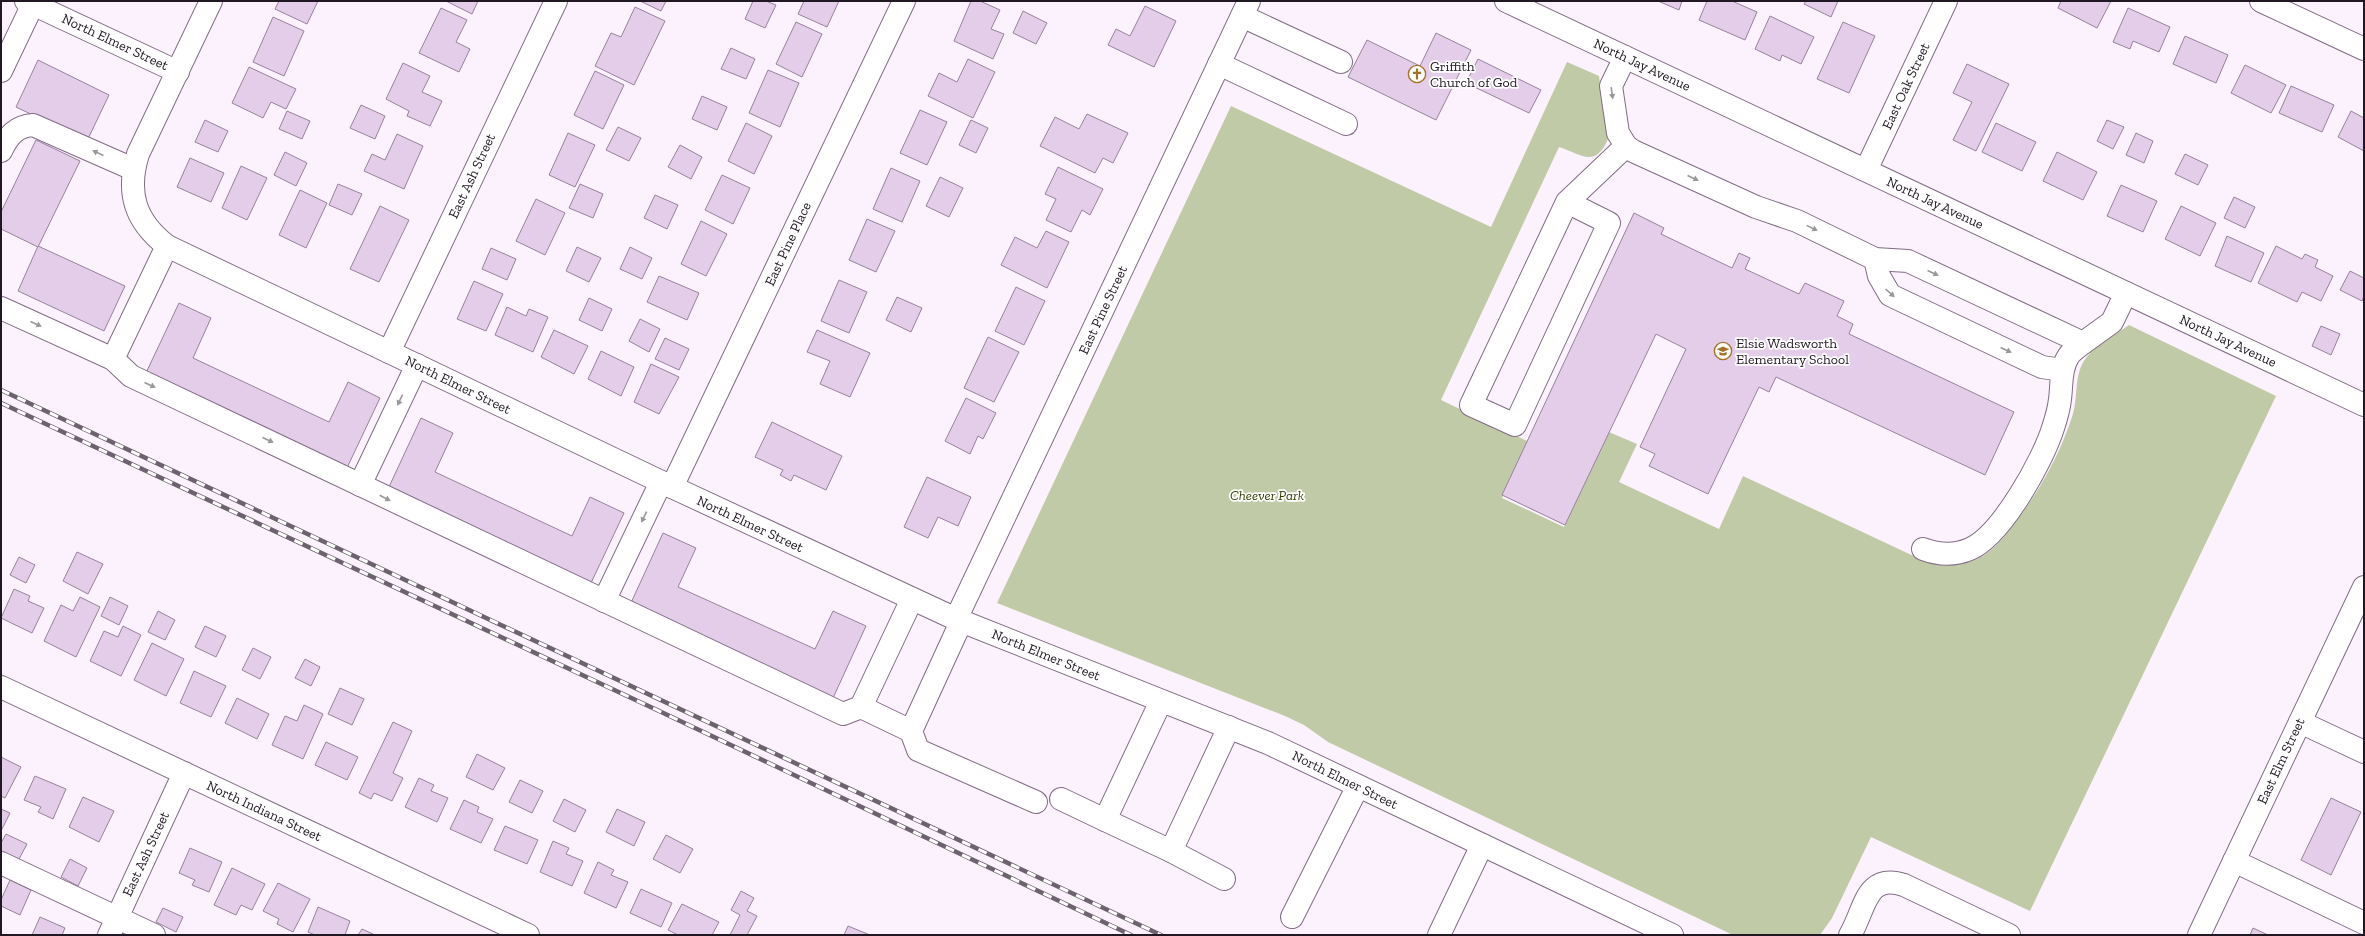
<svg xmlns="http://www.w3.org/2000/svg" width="2365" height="936" font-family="'Zilla Slab',serif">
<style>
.green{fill:#c1caa6}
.building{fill:#e4cde9;stroke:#97829c}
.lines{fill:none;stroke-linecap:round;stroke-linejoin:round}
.minor-casing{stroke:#826c86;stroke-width:24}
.minor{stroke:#fff;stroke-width:22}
.rail-casing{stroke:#6c636e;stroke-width:4.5}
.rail{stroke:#fff;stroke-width:3;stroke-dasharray:9;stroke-linecap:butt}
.oneway{fill:#9b979c}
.labels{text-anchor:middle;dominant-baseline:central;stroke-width:3.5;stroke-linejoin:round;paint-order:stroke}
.street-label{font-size:14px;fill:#201822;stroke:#fff}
.poi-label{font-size:14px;fill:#201822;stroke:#fff;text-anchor:start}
.park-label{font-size:14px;font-style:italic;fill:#343d00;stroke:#fff}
</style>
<rect width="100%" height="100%" fill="#fcf2fe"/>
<path class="green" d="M 1567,62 L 1599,76 L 1608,139 C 1595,169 1581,154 1559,147 L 1441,400 L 1529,442 L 1502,498 L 1564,527 L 1609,432 L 1637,444 L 1619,482 L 1719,529 L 1743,476 L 1920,559 C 1940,565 1962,568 1981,557 C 1995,549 2006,535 2015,523 C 2040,490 2059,456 2072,417 C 2079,397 2073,375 2086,358 C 2096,344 2115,335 2129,325 L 2276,396 L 2030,911 L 1871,837 L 1832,918 L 1820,935 L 1733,935 L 1328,742 L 1304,725 L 1285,716 L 997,603 L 1231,106 L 1491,227 Z"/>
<g class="building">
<path d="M 279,1 L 318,1 L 307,24 L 275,9 Z"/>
<path d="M 446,1 L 478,1 L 472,14 Z"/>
<path d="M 640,1 L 666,1 L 661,11 Z"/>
<path d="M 753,1 L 766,1 L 776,5 L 765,28 L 745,19 Z"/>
<path d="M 804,1 L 839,1 L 827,27 L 798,14 Z"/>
<path d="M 971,1 L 980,1 L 1000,10 L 991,29 L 1004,34 L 993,59 L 954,41 Z"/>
<path d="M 1658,1 L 1682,1 L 1679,10 Z"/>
<path d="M 1707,1 L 1732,1 L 1757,12 L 1745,40 L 1699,20 Z"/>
<path d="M 1806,1 L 1838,1 L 1831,17 L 1804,4 Z"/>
<path d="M 2061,1 L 2111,1 L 2097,28 L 2058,8 Z"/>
<path d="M 1145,6 L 1176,21 L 1154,67 L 1108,45 L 1116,29 L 1130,36 Z"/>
<path d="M 635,7 L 665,21 L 634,85 L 595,66 L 611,33 L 621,37 Z"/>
<path d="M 441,8 L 467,20 L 456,42 L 470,49 L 459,72 L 419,53 Z"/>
<path d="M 2128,8 L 2170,27 L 2159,52 L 2133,41 L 2130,49 L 2113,42 Z"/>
<path d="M 1023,11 L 1047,23 L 1036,44 L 1013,33 Z"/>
<path d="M 1770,16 L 1814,37 L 1801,64 L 1782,55 L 1780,61 L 1755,49 Z"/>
<path d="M 273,17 L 304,31 L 284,76 L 253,62 Z"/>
<path d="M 796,22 L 822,34 L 802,77 L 776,64 Z"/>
<path d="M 1843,22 L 1875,36 L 1849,93 L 1817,79 Z"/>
<path d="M 1436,33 L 1471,50 L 1436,120 L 1348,77 L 1367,40 L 1420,66 Z"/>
<path d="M 2185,36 L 2228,55 L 2216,83 L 2173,64 Z"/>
<path d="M 731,48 L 755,59 L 746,79 L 721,69 Z"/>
<path d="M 968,59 L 995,72 L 973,118 L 928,96 L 939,73 L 957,82 Z"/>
<path d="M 1478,59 L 1541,90 L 1529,113 L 1466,83 Z"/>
<path d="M 38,60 L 109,95 L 87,141 L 16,107 Z"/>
<path d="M 403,63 L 430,76 L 422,92 L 442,101 L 430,126 L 407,116 L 409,111 L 386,99 Z"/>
<path d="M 1967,64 L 2009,84 L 1976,151 L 1953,140 L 1972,102 L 1953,93 Z"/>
<path d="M 2245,65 L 2286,85 L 2271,113 L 2231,93 Z"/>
<path d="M 249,67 L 296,89 L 286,109 L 271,102 L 263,118 L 232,103 Z"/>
<path d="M 768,70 L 799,83 L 780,127 L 749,113 Z"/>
<path d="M 595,71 L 624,85 L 603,129 L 574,115 Z"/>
<path d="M 2291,86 L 2334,105 L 2322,132 L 2279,113 Z"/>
<path d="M 702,96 L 727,107 L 717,130 L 692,119 Z"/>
<path d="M 361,105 L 385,116 L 375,139 L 350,128 Z"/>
<path d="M 920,110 L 947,122 L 927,165 L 900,153 Z"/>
<path d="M 287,111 L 310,121 L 302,139 L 279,129 Z"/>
<path d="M 2351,111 L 2364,118 L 2364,151 L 2338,137 Z"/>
<path d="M 1087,114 L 1128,133 L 1113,163 L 1103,158 L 1095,173 L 1040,146 L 1055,117 L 1079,129 Z"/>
<path d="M 205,120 L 228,131 L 218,152 L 195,142 Z"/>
<path d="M 971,120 L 988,128 L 976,153 L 959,145 Z"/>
<path d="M 2107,120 L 2124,127 L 2113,149 L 2097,141 Z"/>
<path d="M 746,123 L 772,136 L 754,174 L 728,161 Z"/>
<path d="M 1996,123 L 2036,142 L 2022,171 L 1982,152 Z"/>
<path d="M 618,127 L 641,138 L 629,161 L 606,150 Z"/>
<path d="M 568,133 L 595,145 L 575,187 L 549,175 Z"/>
<path d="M 2136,133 L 2153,141 L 2144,163 L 2126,155 Z"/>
<path d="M 397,134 L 423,146 L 404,189 L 364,171 L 372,154 L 385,160 Z"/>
<path d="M 36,140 L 80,161 L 38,247 L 1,229 L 1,212 Z"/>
<path d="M 680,145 L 702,157 L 691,179 L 668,167 Z"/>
<path d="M 285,152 L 307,163 L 296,186 L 274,175 Z"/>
<path d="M 2057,152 L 2097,172 L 2083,200 L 2043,181 Z"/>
<path d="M 2185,154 L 2208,165 L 2198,185 L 2175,174 Z"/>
<path d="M 190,158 L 224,173 L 211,202 L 177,187 Z"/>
<path d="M 241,166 L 267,178 L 247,220 L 222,208 Z"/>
<path d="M 1058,167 L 1103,189 L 1090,215 L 1082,210 L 1071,232 L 1046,220 L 1056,199 L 1045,194 Z"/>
<path d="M 891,168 L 920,181 L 902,222 L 873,209 Z"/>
<path d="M 722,175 L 750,188 L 733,224 L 705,210 Z"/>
<path d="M 940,177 L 963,188 L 949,217 L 926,206 Z"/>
<path d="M 338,184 L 362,194 L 352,215 L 329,205 Z"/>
<path d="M 580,184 L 603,194 L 593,218 L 569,208 Z"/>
<path d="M 2121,185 L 2157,201 L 2143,232 L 2107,216 Z"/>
<path d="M 300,190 L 327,203 L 306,248 L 279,235 Z"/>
<path d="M 655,195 L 678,205 L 667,229 L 644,218 Z"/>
<path d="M 2234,197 L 2255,207 L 2245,228 L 2224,218 Z"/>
<path d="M 536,199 L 565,213 L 545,255 L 516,241 Z"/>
<path d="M 380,206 L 409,220 L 379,282 L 350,269 Z"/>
<path d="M 2181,206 L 2216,223 L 2200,256 L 2165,239 Z"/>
<path d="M 1634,213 L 1664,228 L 1661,234 L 1732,268 L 1739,253 L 1750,258 L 1745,269 L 1799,294 L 1805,283 L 1844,301 L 1837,316 L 1853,324 L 1849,334 L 2014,412 L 1985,475 L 1776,377 L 1769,392 L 1759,387 L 1708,494 L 1649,466 L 1655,454 L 1640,447 L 1686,349 L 1656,334 L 1565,525 L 1502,495 Z"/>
<path d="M 867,219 L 895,231 L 876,272 L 849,260 Z"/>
<path d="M 701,221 L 727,234 L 706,276 L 681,264 Z"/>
<path d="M 1046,231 L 1069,242 L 1047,288 L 1001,265 L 1015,237 L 1037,248 Z"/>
<path d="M 2227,236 L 2264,253 L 2251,282 L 2215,266 Z"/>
<path d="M 38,246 L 125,286 L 104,331 L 18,291 Z"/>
<path d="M 2276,246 L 2302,259 L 2305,254 L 2318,260 L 2315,267 L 2333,276 L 2321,301 L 2302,292 L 2297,302 L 2258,283 Z"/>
<path d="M 577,247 L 601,258 L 589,282 L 566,271 Z"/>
<path d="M 630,247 L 652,258 L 642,279 L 620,269 Z"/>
<path d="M 491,248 L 516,259 L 507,280 L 482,269 Z"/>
<path d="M 2350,271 L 2364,278 L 2364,296 L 2362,301 L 2340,290 Z"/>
<path d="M 659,276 L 699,293 L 687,320 L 647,302 Z"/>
<path d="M 839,280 L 867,292 L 849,333 L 821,321 Z"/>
<path d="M 474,281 L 503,294 L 486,331 L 457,319 Z"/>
<path d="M 1016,287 L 1045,301 L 1024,345 L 995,331 Z"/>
<path d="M 897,297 L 922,308 L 911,332 L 886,320 Z"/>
<path d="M 589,298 L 612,309 L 602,331 L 579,320 Z"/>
<path d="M 179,303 L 211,318 L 193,358 L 329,422 L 348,382 L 380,398 L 346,470 L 145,375 Z"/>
<path d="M 507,307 L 526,316 L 529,309 L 548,317 L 533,352 L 495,335 Z"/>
<path d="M 640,319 L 660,329 L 649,352 L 629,341 Z"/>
<path d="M 2321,326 L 2340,334 L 2331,355 L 2312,346 Z"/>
<path d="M 554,330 L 588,346 L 574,374 L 541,357 Z"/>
<path d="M 817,330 L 870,353 L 850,397 L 820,384 L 830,361 L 807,352 Z"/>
<path d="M 988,337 L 1019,352 L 994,402 L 964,388 Z"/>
<path d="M 665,338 L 689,349 L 679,370 L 655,359 Z"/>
<path d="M 601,351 L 634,367 L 621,396 L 588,379 Z"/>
<path d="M 651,364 L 679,377 L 659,414 L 634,402 Z"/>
<path d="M 966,398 L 996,413 L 983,439 L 978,436 L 970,454 L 945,441 Z"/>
<path d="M 421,418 L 453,433 L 435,472 L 572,536 L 590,497 L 624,513 L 591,583 L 388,489 Z"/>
<path d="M 772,422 L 842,456 L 826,490 L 794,475 L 791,481 L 780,475 L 783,470 L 755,457 Z"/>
<path d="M 927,477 L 971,497 L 958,526 L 938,517 L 928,538 L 904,527 Z"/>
<path d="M 663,533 L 696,548 L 678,587 L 815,649 L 833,611 L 866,626 L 833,698 L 630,605 Z"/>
<path d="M 77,552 L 103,564 L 88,594 L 63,581 Z"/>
<path d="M 19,557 L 35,565 L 26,583 L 10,575 Z"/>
<path d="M 14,589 L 30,596 L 28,601 L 44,608 L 32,633 L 1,618 Z"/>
<path d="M 80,597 L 100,607 L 76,657 L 44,641 L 61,605 L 73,611 Z"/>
<path d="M 110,597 L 128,606 L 119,625 L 101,616 Z"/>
<path d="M 158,611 L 175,620 L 165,640 L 148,632 Z"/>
<path d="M 123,626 L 141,635 L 121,676 L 90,661 L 104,631 L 118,637 Z"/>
<path d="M 205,626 L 226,636 L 216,657 L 195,647 Z"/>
<path d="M 152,643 L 184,659 L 166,696 L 134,680 Z"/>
<path d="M 253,648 L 271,657 L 260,679 L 242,670 Z"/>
<path d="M 305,659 L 320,667 L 311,686 L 295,678 Z"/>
<path d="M 194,671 L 226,686 L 211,717 L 180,703 Z"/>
<path d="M 340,688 L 364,699 L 352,725 L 328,714 Z"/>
<path d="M 237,698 L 269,714 L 257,739 L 225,723 Z"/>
<path d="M 304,705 L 323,714 L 303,759 L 272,745 L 285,716 L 297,721 Z"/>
<path d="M 393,722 L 412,731 L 393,773 L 403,778 L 392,801 L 374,793 L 371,799 L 359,793 Z"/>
<path d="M 326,742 L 358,757 L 347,780 L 315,765 Z"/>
<path d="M 477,754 L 505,768 L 493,790 L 466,777 Z"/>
<path d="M 1,757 L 21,767 L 5,798 L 1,796 Z"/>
<path d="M 35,776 L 66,789 L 53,819 L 38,812 L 41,807 L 24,800 Z"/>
<path d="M 419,778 L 434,785 L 431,791 L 448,798 L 437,822 L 405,807 Z"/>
<path d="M 520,780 L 543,791 L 532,813 L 509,802 Z"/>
<path d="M 83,797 L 114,811 L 99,842 L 69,827 Z"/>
<path d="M 2331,798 L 2361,812 L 2331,875 L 2301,860 Z"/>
<path d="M 564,799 L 586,810 L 575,832 L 553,821 Z"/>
<path d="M 464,800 L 479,807 L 477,812 L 493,819 L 481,843 L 450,829 Z"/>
<path d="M 1,809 L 10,813 L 1,831 Z"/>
<path d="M 617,809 L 645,822 L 634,846 L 606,832 Z"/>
<path d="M 505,826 L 538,840 L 527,864 L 494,850 Z"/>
<path d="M 6,834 L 27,844 L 18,861 L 1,853 L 1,843 Z"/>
<path d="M 666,835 L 693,849 L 680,873 L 653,859 Z"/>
<path d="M 553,841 L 569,848 L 566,854 L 583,861 L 572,886 L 540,872 Z"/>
<path d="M 190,848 L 222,862 L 209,892 L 192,885 L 195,880 L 179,873 Z"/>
<path d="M 70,859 L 87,868 L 78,886 L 61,877 Z"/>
<path d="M 598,862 L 614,870 L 611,875 L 628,882 L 616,908 L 584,893 Z"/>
<path d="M 232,868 L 265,884 L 252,910 L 241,905 L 236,915 L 214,905 Z"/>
<path d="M 10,880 L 31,890 L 20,915 L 1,906 L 1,900 Z"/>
<path d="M 278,883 L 310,899 L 293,932 L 277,924 L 279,919 L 263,911 Z"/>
<path d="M 641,889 L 672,903 L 661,927 L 630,913 Z"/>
<path d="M 741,891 L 754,898 L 747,911 L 757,916 L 747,935 L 730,935 L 740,915 L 731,910 Z"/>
<path d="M 682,904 L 719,922 L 712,935 L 678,935 L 668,930 Z"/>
<path d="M 318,907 L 350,921 L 345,935 L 315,935 L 308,932 Z"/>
<path d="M 163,908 L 183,917 L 176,932 L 156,922 Z"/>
<path d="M 40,917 L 65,928 L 62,935 L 32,935 Z"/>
<path d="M 848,926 L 870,935 L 844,935 Z"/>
<path d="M 2253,928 L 2268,935 L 2250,935 Z"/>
<path d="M 362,929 L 375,935 L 358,935 Z"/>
</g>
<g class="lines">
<defs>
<g id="minor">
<path d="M 26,1 L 178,72"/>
<path d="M 211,1 L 138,154 C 126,193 135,221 167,246 L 672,487 L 956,619 L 1268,743 L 1672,935"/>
<path d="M 1506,1 L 2364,405"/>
<path d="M 2261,1 L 2364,49"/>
<path d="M 1242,16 L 1341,62"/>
<path d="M 1625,57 L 1611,86 L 1618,133 L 1626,146 L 1633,151 L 1756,207 L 1797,221 L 1875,259 L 1908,261 L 2083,343 L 2112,322 L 2126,293"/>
<path d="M 1219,64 L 1346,124"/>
<path d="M 1,71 L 33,4"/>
<path d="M 1,151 C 8,136 16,126 33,125 L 133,169"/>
<path d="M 1866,170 L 1946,1"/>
<path d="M 1567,202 L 1609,223 L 1515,425 L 1471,405 L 1567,202 L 1626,146"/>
<path d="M 1875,259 L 1879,276 L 1890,295 L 2042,367 L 2062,370"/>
<path d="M 1,308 L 113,359 L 131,376 L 843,714 L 861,707 L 911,731 L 918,750 L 1036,802"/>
<path d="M 389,352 L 556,1"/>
<path d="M 113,359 L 167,246"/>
<path d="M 360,485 L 417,365"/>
<path d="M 672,487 L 904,1"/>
<path d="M 1923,549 C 1939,555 1954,556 1970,549 C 2002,535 2043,460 2053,428 C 2056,419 2059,409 2060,399 C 2062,385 2060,369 2068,357 C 2071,351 2078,347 2083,343"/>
<path d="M 604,601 L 661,482"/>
<path d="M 956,619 L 1249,1"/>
<path d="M 1,687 L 528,935"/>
<path d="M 1161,701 L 1105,820 L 1171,851 L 1229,727"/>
<path d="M 861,707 L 912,599"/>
<path d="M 2300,722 L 2364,752"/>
<path d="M 911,731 L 961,622"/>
<path d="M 1061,799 L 1105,820"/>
<path d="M 1171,851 L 1224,879"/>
<path d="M 2234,861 L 2364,923"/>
<path d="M 1,863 L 154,935"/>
<path d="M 1292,917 L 1358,786"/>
<path d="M 109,935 L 184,773"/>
<path d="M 1439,935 L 1482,845"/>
<path d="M 1850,935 C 1865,911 1865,872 1904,885 L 2009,935"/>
<path d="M 2199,935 L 2364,587"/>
</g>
</defs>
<use href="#minor" class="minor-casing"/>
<use href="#minor" class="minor"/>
<defs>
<g id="rail">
<path d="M 1,390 L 1161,935"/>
<path d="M 1,403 L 657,710 L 1131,935"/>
</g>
</defs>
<use href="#rail" class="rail-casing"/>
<use href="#rail" class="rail"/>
</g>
<defs><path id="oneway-solid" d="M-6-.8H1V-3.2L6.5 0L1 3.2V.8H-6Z"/></defs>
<g class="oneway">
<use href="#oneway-solid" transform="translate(1612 93) rotate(82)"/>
<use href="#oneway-solid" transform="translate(98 153) rotate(-156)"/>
<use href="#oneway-solid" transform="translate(1693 178) rotate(25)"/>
<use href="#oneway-solid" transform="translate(1812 228) rotate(26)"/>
<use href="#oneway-solid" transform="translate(1933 273) rotate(25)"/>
<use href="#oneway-solid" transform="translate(1890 293) rotate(42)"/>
<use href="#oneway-solid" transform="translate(36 324) rotate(25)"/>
<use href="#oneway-solid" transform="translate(2006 350) rotate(25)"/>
<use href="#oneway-solid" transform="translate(150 385) rotate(25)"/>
<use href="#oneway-solid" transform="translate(400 400) rotate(115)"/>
<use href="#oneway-solid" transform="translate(268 440) rotate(25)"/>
<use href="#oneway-solid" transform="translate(385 498) rotate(27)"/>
<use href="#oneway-solid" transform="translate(644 517) rotate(116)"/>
</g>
<defs>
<symbol id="church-ring" viewBox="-11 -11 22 22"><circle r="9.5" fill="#fff" stroke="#a37227" stroke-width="1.5"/><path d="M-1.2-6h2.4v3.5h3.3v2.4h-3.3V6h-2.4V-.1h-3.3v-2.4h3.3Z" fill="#a37227"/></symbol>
<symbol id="school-ring" viewBox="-11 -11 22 22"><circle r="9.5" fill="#fff" stroke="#a37227" stroke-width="1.5"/><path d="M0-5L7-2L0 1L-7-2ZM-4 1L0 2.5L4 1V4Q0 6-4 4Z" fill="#a37227"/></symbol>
</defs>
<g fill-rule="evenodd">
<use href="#church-ring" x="1407" y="64" width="20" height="20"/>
<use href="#school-ring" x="1713" y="341" width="20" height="20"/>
</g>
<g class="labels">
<g class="street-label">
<text transform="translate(115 42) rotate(25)">North Elmer Street</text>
<text transform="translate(1642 65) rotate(25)">North Jay Avenue</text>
<text transform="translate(1906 86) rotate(-65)">East Oak Street</text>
<text transform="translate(472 176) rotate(-65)">East Ash Street</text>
<text transform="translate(1935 203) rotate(25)">North Jay Avenue</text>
<text transform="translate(788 244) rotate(-65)">East Pine Place</text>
<text transform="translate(1103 310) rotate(-65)">East Pine Street</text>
<text transform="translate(2228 341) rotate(25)">North Jay Avenue</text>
<text transform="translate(458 385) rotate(26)">North Elmer Street</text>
<text transform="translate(750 524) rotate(25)">North Elmer Street</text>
<text transform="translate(1046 655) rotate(22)">North Elmer Street</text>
<text transform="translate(2281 761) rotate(-65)">East Elm Street</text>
<text transform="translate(1345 780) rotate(26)">North Elmer Street</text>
<text transform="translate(264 811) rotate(25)">North Indiana Street</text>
<text transform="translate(146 854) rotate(-65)">East Ash Street</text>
</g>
<g class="poi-label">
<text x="1430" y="66">Griffith<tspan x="1430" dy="16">Church of God</tspan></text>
<text x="1736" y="343">Elsie Wadsworth<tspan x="1736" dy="16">Elementary School</tspan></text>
</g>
<g class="park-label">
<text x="1267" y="495">Cheever Park</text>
</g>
</g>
<rect width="2365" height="936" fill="none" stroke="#201822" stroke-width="4"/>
</svg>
